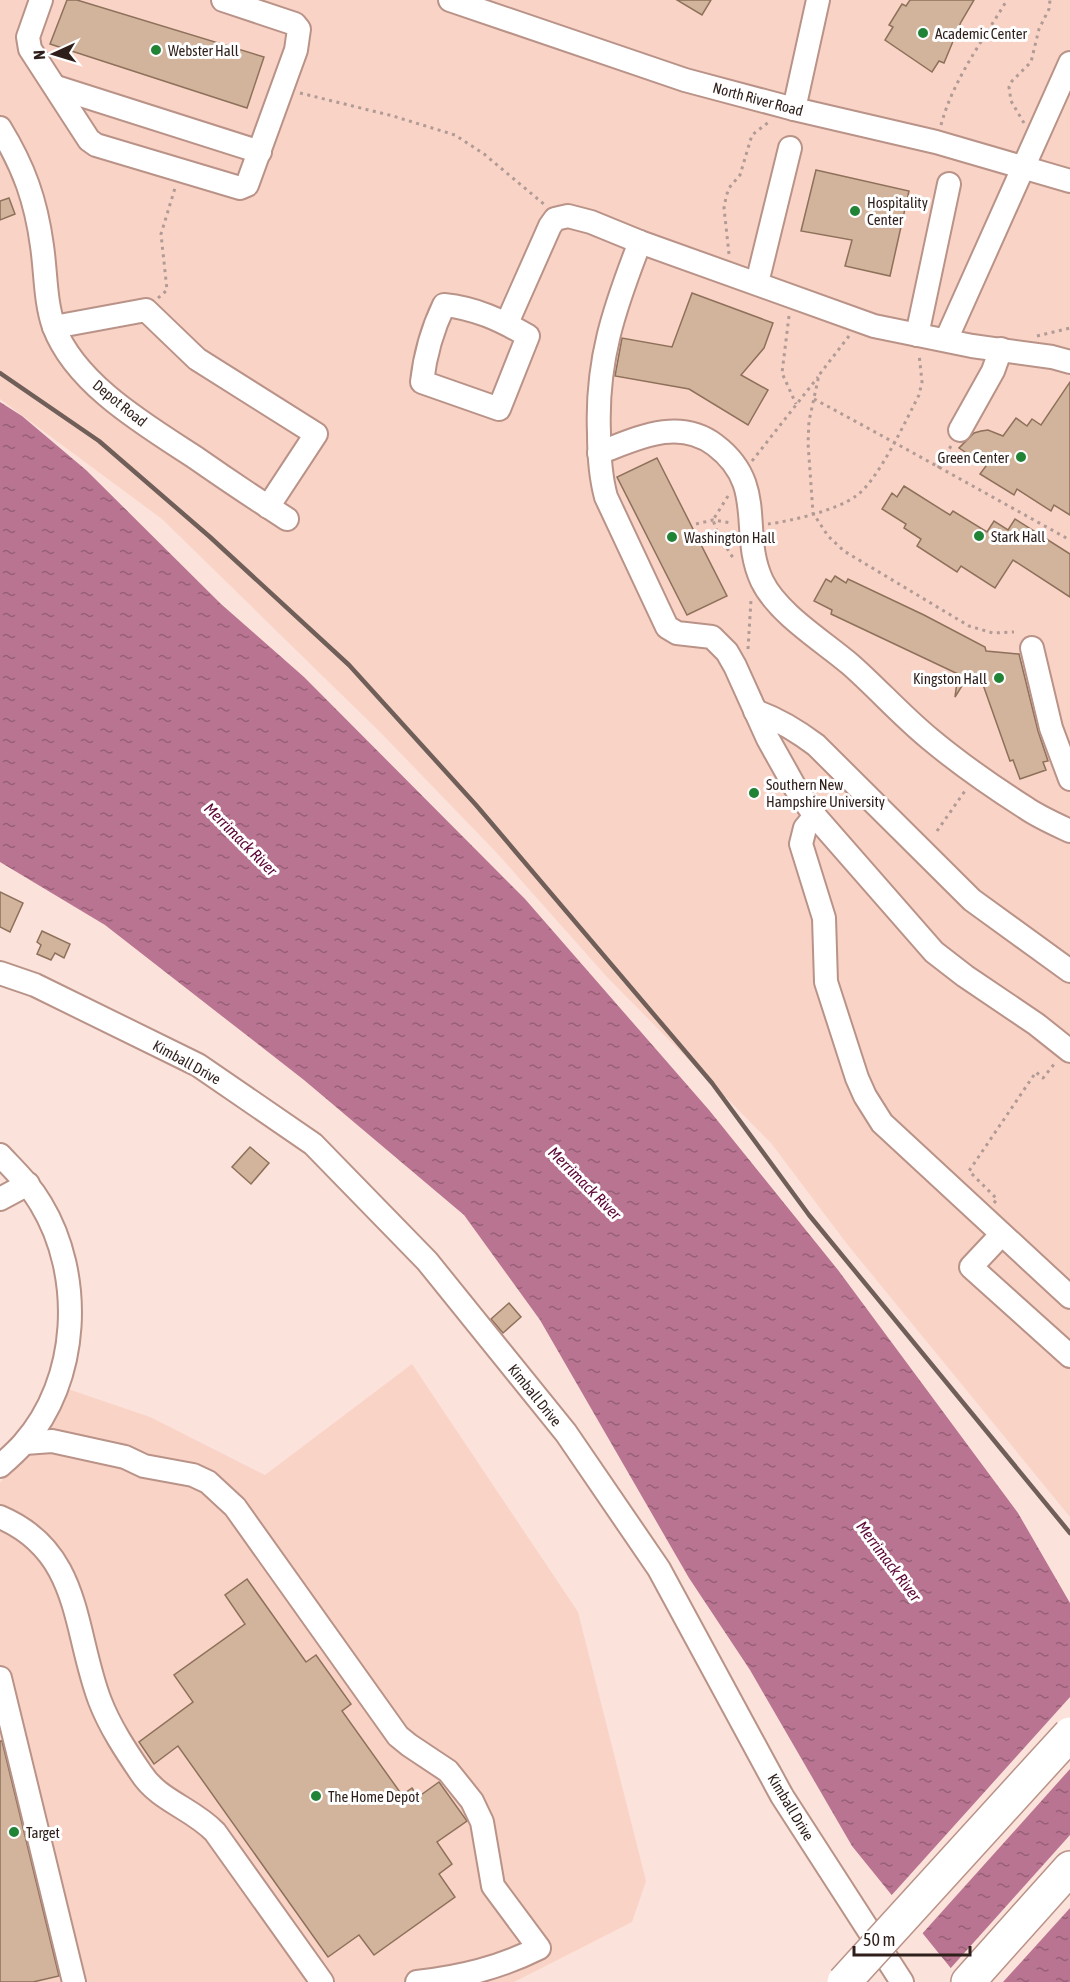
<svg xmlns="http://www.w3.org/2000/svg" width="1070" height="1982" font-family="'Asap Condensed',sans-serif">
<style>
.built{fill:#fad3c7}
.water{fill:url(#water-ripples)}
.pier{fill:#fbe2db}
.building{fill:#d2b39b;stroke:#8e715b;stroke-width:1.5}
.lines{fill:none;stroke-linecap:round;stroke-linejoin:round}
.minor-casing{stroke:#b99388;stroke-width:26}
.highway-casing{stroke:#b99388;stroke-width:36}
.path{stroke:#b09b95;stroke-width:3;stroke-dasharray:3 4.5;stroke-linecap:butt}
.minor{stroke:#fff;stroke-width:22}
.highway{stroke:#fff;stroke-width:33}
.rail{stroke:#705e59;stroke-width:4.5}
.highway-bridge-casing{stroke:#b99388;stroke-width:36;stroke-linecap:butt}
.highway-bridge{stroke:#fff;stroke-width:33}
.poi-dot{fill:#218336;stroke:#fff;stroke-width:2}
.labels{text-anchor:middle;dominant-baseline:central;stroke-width:6;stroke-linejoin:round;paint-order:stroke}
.poi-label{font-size:15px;fill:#2e1f1b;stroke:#fff;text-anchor:start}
.street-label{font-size:15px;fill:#2e1f1b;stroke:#fff}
.water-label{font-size:16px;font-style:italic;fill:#5d0637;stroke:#fff}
</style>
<defs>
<pattern id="water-ripples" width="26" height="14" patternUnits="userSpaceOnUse" patternTransform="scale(1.5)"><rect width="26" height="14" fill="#b97491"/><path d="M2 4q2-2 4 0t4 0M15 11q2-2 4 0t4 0" fill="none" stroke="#975f76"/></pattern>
</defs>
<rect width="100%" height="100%" fill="#fbe2db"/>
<g class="built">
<path d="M 0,0 L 1070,0 L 1070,1517 L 847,1244 L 771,1143 L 607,977 L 496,852 L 381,733 L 162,519 L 0,399 Z"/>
<path d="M 412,1364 L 578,1612 L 646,1881 L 632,1922 L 514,1982 L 0,1982 L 0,1483 L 65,1388 L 150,1417 L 265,1475 Z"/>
</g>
<path class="water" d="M 0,402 L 22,416 L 86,470 L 221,604 L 304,677 L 525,899 L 709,1110 L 838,1270 L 1018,1513 L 1070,1603 L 1070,1982 L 962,1982 L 852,1846 L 750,1670 L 689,1578 L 540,1320 L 464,1215 L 304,1080 L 105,925 L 0,862 Z"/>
<g class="pier">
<path d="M 1070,1697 L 1070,1769 L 921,1935 L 890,1897 Z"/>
<path d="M 1070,1835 L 1070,1908 L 1003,1982 L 958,1982 L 949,1970 Z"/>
</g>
<g class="building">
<path d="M 67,0 L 77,0 L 264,57 L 247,108 L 50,44 Z"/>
<path d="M 677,0 L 711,0 L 702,15 Z"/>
<path d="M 910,0 L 974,0 L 961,22 L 944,63 L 939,61 L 932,72 L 885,40 L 893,27 L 889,25 L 902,4 L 906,6 Z"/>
<path d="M 816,170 L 909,191 L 890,276 L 845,266 L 852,240 L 801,231 Z"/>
<path d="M 9,198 L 15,214 L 0,220 L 0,201 Z"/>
<path d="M 692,293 L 773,323 L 764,348 L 741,375 L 768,390 L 748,425 L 689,389 L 615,376 L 622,338 L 672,347 Z"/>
<path d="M 1070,382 L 1070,515 L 1054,505 L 1051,511 L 1017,489 L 1014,495 L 980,474 L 986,466 L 959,448 L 974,433 L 981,431 L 988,430 L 1003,436 L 1016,418 L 1027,426 L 1032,419 L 1041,425 Z"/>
<path d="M 657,458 L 727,596 L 687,615 L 617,477 Z"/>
<path d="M 904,486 L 950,515 L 953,511 L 987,532 L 994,521 L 1008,530 L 1015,519 L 1070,554 L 1070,597 L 1013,560 L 995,588 L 961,566 L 957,572 L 917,546 L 921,539 L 904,528 L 906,524 L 882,509 L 892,493 L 897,497 Z"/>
<path d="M 835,576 L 846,583 L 848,579 L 924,615 L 985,647 L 986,651 L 1019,654 L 1038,731 L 1048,761 L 1043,762 L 1046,770 L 1020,779 L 1013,760 L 1010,761 L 981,679 L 976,681 L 968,676 L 955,697 L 958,674 L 831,614 L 832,610 L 814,601 L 826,579 L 831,582 Z"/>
<path d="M 0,892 L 23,903 L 10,932 L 0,927 Z"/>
<path d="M 42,931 L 70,944 L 64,958 L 55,953 L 51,960 L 37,954 L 41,945 L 37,942 Z"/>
<path d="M 250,1147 L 269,1163 L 251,1184 L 232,1167 Z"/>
<path d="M 509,1303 L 521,1317 L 503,1333 L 491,1319 Z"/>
<path d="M 247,1579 L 306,1662 L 316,1655 L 351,1704 L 342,1711 L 402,1795 L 412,1788 L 418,1797 L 439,1782 L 467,1821 L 437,1842 L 452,1864 L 439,1874 L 455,1897 L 374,1955 L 359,1935 L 328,1957 L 178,1746 L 154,1764 L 139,1742 L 193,1702 L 174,1675 L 245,1624 L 225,1595 Z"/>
<path d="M 0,1741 L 2,1741 L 59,1976 L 33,1982 L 0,1982 Z"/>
</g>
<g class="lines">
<defs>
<g id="minor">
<path d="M 41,0 L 28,37 L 30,49 L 89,140 L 96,145 L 240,188 L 247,185 L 296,50 L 299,29 L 295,24 L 223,0"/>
<path d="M 450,0 L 685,80 L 794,109 L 936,142 L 1070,181"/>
<path d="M 56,87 L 260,152"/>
<path d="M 794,109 L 818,0"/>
<path d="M 0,128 C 24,167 36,201 42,246 C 46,273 45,302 54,327 C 76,385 147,426 196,458 C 226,479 256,499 287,519"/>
<path d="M 640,242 C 614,309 596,361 599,433 C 599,455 600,475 606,497 L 667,627 L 677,633 L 712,637 L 727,652 L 735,666 L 768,739 L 796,789 L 815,816 L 934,952 L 965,976 L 1036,1024 L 1070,1051"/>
<path d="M 757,283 L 790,148"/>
<path d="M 444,305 C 475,308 501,320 528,336 L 499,409 L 422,382 C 425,355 432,330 444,305 Z"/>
<path d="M 507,323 L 550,226 L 555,219 L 568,216 L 591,222 L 640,242 L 874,326 L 972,346 L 1052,357 L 1070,362"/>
<path d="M 54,327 L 146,310 L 197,359 L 316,434 L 268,507"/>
<path d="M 917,335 L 949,184"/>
<path d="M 946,340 L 1070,63"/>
<path d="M 960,430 L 993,371 L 1001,349"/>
<path d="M 599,453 C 636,439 678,417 715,445 C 768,485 739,532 762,581 C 778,614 823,641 851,665 C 878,689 902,716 930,739 C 960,764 993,787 1026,808 C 1039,817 1055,824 1070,831"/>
<path d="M 1032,648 L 1051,728 L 1070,779"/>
<path d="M 755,711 C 778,719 796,730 816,745 L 972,900 L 1070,971"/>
<path d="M 815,816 L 805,828 L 801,844 L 824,918 L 826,982 L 857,1078 L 865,1096 L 882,1123 L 1070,1297"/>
<path d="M 0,973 L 35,985 L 198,1065 L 313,1144 L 427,1261 L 566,1433 L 659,1569 L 782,1796 L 902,1982"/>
<path d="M 0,1155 C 15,1171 30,1185 41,1204 C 84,1275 80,1380 23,1444 C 16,1452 8,1459 0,1466"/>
<path d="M 0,1199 L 28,1184"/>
<path d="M 1001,1235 L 971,1267 L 1070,1356"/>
<path d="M 25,1443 L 52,1441 L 125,1457 L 144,1466 L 193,1475 L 208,1482 L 235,1507 L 398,1736 L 409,1745 L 448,1771 L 472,1801 L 482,1822 L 493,1886 L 539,1948 C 499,1968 461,1977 417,1982"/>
<path d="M 0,1517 C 82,1552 73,1630 100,1701 C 110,1727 126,1751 141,1773 C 159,1801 192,1808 215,1832 L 322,1982"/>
<path d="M 0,1678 L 74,1982"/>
</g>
<path id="highway" d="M 968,1982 L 1070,1868"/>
</defs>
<use href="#minor" class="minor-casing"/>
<use href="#highway" class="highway-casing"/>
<g class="path">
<path d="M 300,93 L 393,116 L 455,135 L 484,154 L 545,205"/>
<path d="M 1024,123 L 1011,101 L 1009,87 L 1012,81 L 1031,62 L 1039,29 L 1049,9 L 1050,0"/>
<path d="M 941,125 C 953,80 983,40 1007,0"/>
<path d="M 729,254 L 724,208 L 726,197 L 729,188 L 740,175 L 752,135 L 770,121"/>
<path d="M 158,298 L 167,290 L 161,234 L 175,188"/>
<path d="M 789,316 L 782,373 L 796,404"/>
<path d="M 849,336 L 819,375 L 809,421 L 808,443 L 813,513 L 828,536 L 844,551 L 969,626 L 993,633 L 1014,632"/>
<path d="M 1037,336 L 1070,328"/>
<path d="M 814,399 C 900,445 985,493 1070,540"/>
<path d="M 752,461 L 818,377"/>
<path d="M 938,468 L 951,446"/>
<path d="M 728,496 L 713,520 L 718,534 L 735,561"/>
<path d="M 696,524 L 713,520 L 732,523"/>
<path d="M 768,524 C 792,521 837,510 856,496 C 878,481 906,420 919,395 L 922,382 L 919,354"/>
<path d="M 748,649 L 751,600"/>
<path d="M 937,831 L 967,788"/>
<path d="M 994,1203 L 997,1199 L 969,1171 L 1036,1072 L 1043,1078 L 1055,1063"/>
</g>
<use href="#minor" class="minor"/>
<use href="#highway" class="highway"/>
<path class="rail" d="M 0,373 L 99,441 L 210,537 L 349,665 L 476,805 L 712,1083 L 809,1215 L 1070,1533"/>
<defs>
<path id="highway-bridge" d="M 844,1982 L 1070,1734"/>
</defs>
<use href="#highway-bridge" class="highway-bridge-casing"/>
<use href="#highway-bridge" class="highway-bridge"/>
</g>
<g class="poi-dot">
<circle cx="923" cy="33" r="6"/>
<circle cx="156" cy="50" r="6"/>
<circle cx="855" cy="211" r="6"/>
<circle cx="1021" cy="457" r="6"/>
<circle cx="979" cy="536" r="6"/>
<circle cx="672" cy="537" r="6"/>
<circle cx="999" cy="678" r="6"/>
<circle cx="754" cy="793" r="6"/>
<circle cx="316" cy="1796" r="6"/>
<circle cx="14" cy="1832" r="6"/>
</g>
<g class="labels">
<g class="poi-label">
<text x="935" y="33">Academic Center</text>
<text x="168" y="50">Webster Hall</text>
<text x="867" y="202">Hospitality<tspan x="867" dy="17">Center</tspan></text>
<text x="1009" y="457" text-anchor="end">Green Center</text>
<text x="991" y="536">Stark Hall</text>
<text x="684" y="537">Washington Hall</text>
<text x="987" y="678" text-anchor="end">Kingston Hall</text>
<text x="766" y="784">Southern New<tspan x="766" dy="17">Hampshire University</tspan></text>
<text x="328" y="1796">The Home Depot</text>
<text x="26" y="1832">Target</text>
</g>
<g class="street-label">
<text transform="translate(758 99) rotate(15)">North River Road</text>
<text transform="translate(120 403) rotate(39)">Depot Road</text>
<text transform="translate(187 1062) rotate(29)">Kimball Drive</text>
<text transform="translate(535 1395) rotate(51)">Kimball Drive</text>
<text transform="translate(791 1807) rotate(59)">Kimball Drive</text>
</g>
<g class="water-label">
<text transform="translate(241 839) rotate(45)">Merrimack River</text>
<text transform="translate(585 1183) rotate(45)">Merrimack River</text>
<text transform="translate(889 1561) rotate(53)">Merrimack River</text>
</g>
</g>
<g transform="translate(54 54) rotate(266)" stroke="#ffffff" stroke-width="4.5" paint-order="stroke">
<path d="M0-4.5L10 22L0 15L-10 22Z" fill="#2e1f1b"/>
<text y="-9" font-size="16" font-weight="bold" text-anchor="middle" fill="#2e1f1b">N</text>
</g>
<path d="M854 1946v9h116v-9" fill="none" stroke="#2e1f1b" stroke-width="3"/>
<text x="863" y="1946" font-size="18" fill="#2e1f1b" stroke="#ffffff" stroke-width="4.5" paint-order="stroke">50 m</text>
</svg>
